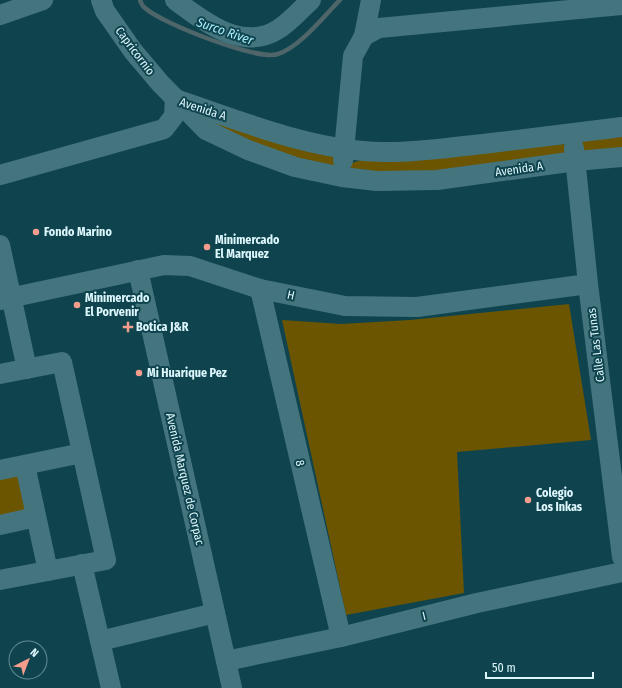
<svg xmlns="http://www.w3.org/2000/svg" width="622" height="688" font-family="'Fira Sans Condensed',sans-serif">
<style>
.green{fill:#6b5500}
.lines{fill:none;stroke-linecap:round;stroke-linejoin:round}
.stream{stroke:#4e656a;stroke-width:4.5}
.minor{stroke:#44757f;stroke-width:20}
.poi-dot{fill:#f49d8c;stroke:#0f444e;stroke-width:1.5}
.labels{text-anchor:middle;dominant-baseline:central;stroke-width:4;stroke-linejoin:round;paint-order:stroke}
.street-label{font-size:12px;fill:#def7fd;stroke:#0f444e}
.poi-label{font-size:12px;font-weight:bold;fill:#def7fd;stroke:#0f444e;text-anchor:start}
.water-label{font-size:13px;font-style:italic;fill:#a6ecfa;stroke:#0f444e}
</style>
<rect width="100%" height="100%" fill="#0f444e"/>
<g class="green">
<path d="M 220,120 L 333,156 L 336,162 L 334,166 L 275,154 L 212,123 Z"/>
<path d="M 622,133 L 622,149 L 585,151 L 582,148 L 581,143 L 585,140 Z"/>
<path d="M 566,144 L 564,154 L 414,175 L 350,169 L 352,163 L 361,160 Z"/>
<path d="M 569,304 L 591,440 L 457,452 L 464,593 L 346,615 L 282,320 L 341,324 L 410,320 Z"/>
<path d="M 25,465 L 36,517 L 0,525 L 0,470 Z"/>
</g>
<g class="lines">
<path class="stream" d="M 140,0 C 141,3 142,6 145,8 C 161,23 257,61 278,54 C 300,47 323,17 340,0"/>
<g class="minor">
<path d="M 101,0 L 105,11 L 133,51 L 160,83 L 206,130 L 248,150 L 295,167 L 342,177 L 377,181 L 437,180 L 576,161 L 622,157"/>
<path d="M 175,0 C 202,20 241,52 277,30 C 289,23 300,10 311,0"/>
<path d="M 0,15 L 43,0"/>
<path d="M 364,36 L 379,28 L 622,5"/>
<path d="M 178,100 C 244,122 313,151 383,152 C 417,153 451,147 483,144 C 530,138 576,133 622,127"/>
<path d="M 574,148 L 588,284 L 622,557"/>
<path d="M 343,161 L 353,56 L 364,36 L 371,0"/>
<path d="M 0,175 L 164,129 L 174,116 L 175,98"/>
<path d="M 0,245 L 27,369"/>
<path d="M 138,270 L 232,688"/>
<path d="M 260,289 L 341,637"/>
<path d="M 0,300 L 164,265 L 190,266 L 260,289 L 345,306 L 417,307 L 588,284"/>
<path d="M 0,374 L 62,362 L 106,560 L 0,580"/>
<path d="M 25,465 L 48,571"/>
<path d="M 0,470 L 82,453"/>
<path d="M 0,525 L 36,517"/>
<path d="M 82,564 L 111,688"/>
<path d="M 100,641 L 215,613"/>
<path d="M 226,661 L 341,637 L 477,603 L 622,572"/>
</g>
</g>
<g class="poi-dot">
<circle cx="36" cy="232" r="4"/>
<circle cx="207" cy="247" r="4"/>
<circle cx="77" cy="305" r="4"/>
<path d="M126 321h4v4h4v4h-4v4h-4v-4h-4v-4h4z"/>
<circle cx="139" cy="373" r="4"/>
<circle cx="528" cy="500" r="4"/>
</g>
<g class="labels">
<g class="street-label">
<text transform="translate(135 51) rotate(53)">Capricornio</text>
<text transform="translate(203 109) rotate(18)">Avenida A</text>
<text transform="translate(519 169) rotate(-8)">Avenida A</text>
<text transform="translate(291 295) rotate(12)">H</text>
<text transform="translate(596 345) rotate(-97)">Calle Las Tunas</text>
<text transform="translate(300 463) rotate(77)">8</text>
<text transform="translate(185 479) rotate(77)">Avenida Marquez de Corpac</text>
<text transform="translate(424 616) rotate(-14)">I</text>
</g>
<g class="poi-label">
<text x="44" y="232">Fondo Marino</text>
<text x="215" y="240">Minimercado<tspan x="215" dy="14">El Marquez</tspan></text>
<text x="85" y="298">Minimercado<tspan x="85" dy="14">El Porvenir</tspan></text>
<text x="136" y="327">Botica J&amp;R</text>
<text x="147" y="373">Mi Huarique Pez</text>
<text x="536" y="493">Colegio<tspan x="536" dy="14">Los Inkas</tspan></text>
</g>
<g class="water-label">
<text transform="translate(225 31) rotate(19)">Surco River</text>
</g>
</g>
<g transform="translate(28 660) rotate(42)"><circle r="19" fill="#0f444e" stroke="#628c94"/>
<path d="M0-3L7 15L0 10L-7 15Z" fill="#f49d8c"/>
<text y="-6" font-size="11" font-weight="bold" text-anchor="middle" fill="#def7fd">N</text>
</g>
<path d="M486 672v6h107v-6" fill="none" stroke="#def7fd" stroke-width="2"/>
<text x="492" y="672" font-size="12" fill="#def7fd" stroke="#0f444e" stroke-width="3" paint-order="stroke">50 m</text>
</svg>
